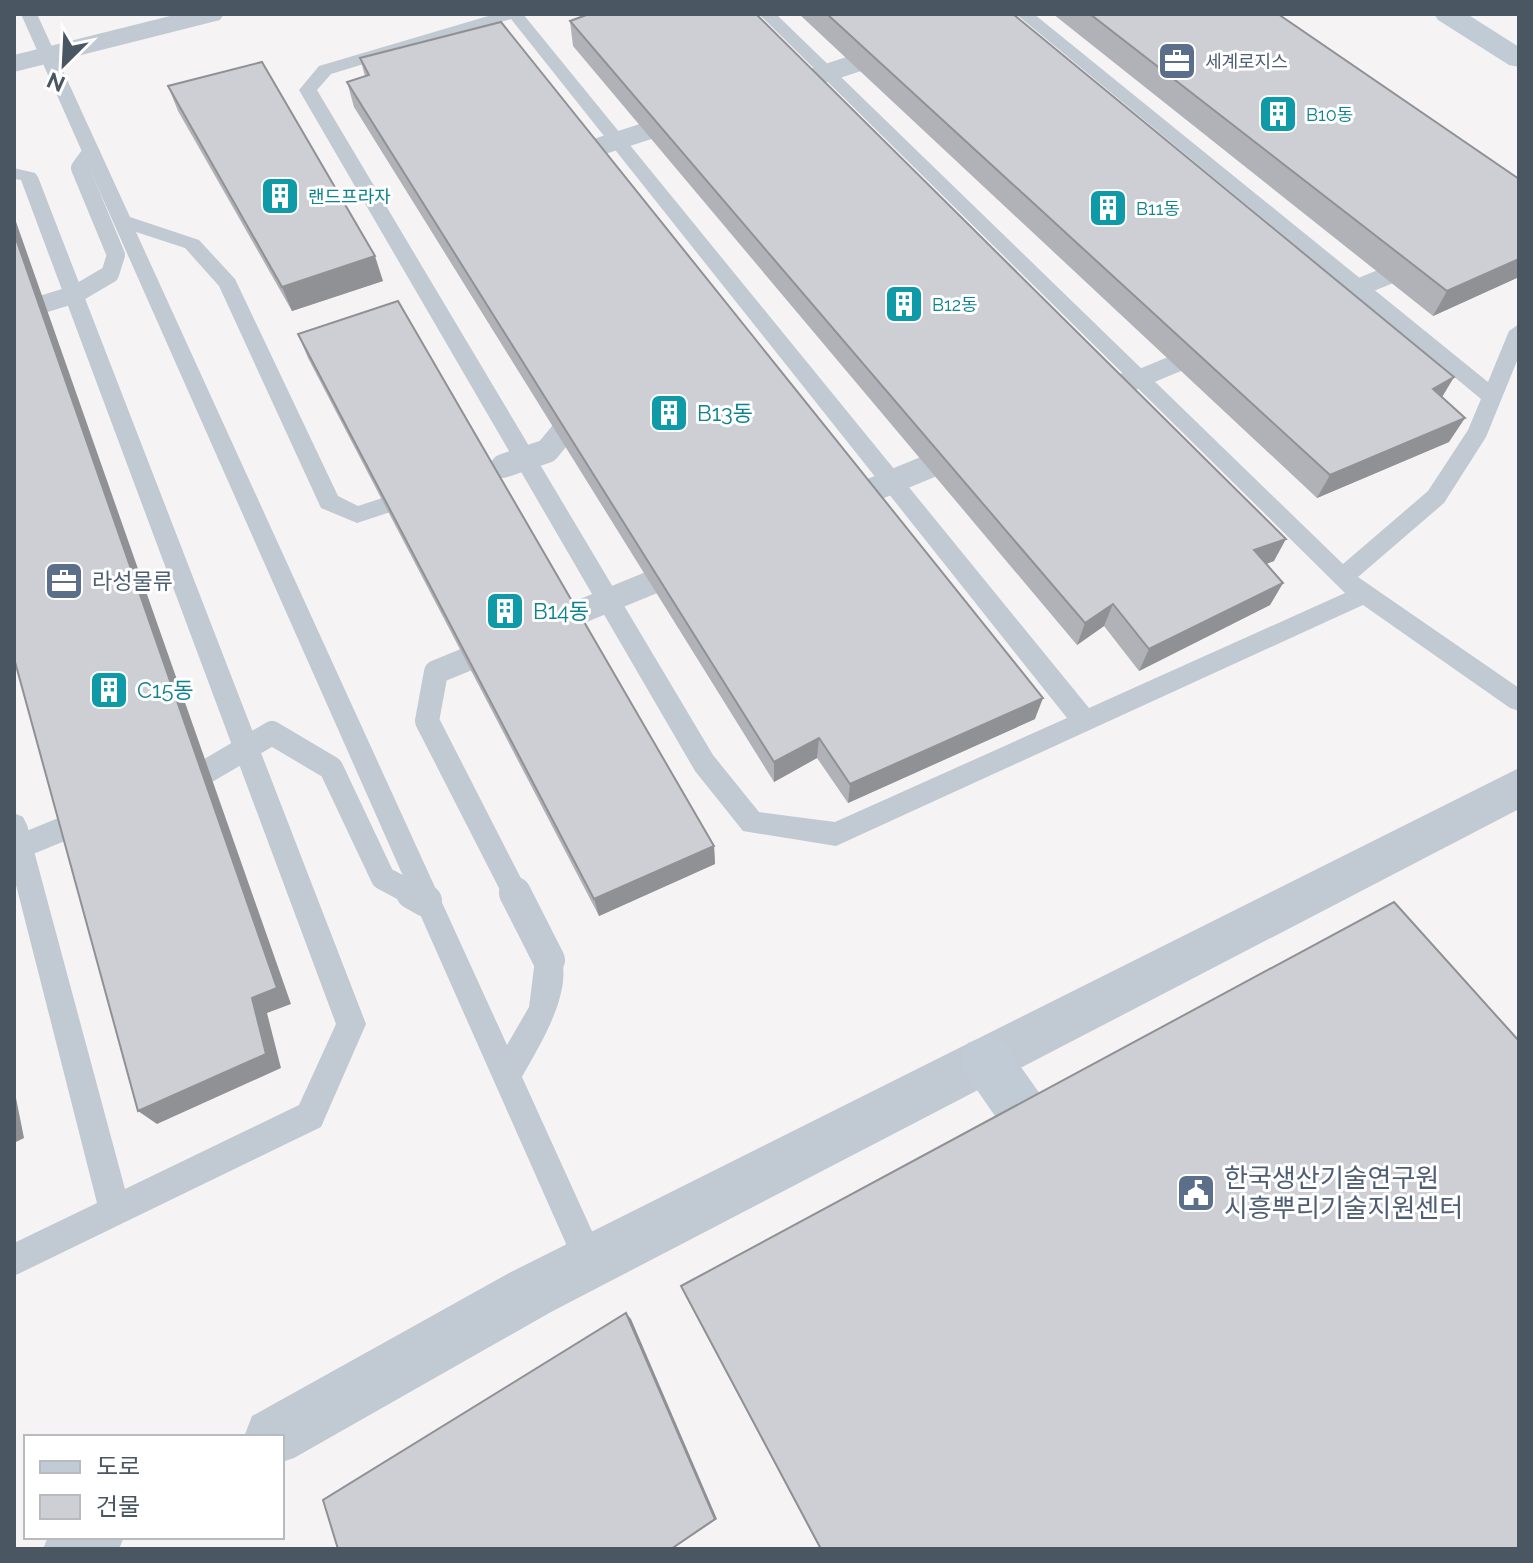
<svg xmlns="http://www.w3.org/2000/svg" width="1533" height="1563" font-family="Raleway,'Noto Sans KR',sans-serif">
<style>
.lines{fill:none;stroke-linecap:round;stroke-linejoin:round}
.service{fill:#c1cad2;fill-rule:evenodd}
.tertiary{fill:#c1cad2;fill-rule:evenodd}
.secondary{fill:#c1cbd6;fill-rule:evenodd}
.service-bridge-far2{stroke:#c1cad2;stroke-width:18}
.service-bridge-far1{stroke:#c1cad2;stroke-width:24}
.service-bridge{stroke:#c1cad2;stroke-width:32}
.wall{fill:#b0b2b7}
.shaded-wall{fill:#909195}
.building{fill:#cdcfd5;stroke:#909195;stroke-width:2}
.labels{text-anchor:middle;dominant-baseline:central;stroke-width:6;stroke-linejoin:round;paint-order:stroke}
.far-service-label{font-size:18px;fill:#4e5e75;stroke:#fff;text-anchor:start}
.far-culture-label{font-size:18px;fill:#0d838f;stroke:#fff;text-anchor:start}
.culture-label{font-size:22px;fill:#0d838f;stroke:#fff;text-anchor:start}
.service-label{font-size:22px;fill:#4e5e75;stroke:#fff;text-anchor:start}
.near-service-label{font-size:26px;fill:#4e5e75;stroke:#fff;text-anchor:start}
</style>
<rect width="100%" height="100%" fill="#f5f3f3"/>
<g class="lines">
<g class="service">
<path d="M 21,14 L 37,14 L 130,217 L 199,240 L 235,279 L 338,496 L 358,506 L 416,487 L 424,489 L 427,495 L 424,501 L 357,523 L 321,508 L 219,286 L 185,248 L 136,232 L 507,1045 L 529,1007 L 535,960 L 539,951 L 549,947 L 559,951 C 576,989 540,1044 522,1077 L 606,1262 L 601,1273 L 590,1278 L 579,1273 Z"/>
<path d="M 495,14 L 523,14 L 1089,708 L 1345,593 L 759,14 L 776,14 L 1343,564 L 1428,491 L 1468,430 L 1481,399 L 1016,14 L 1034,14 L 1488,382 L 1509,331 L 1519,324 L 1519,356 L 1486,437 L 1444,503 L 1358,577 L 1519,688 L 1519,711 L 1510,708 L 1363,605 L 836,846 L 743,831 L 695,771 L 299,90 L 319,66 ZM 511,19 L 1067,718 L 835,822 L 759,812 L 713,755 L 317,90 L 331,74 Z"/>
<path d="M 14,168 L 35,173 L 38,177 L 366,1024 L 321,1127 L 14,1276 L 14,1243 L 97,1203 L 14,877 L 14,813 L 23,817 L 27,825 L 125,1189 L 299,1105 L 336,1024 L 21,180 L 14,179 Z"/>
</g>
<g class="tertiary">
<path d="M 178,14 L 224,14 L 220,20 L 14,72 L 14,55 Z"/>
<path d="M 1519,768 L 1519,809 L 551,1312 L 294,1458 L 282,1462 L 282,1437 L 244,1437 L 252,1416 L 511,1272 Z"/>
<path d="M 48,1537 L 124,1537 L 119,1549 L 43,1549 Z"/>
</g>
<g class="secondary">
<path d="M 1434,14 L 1467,14 L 1519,47 L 1519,67 L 1509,65 L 1438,20 Z"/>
<path d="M 986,1036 L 1004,1043 L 1069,1135 L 1077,1153 L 1069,1171 L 1051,1179 L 1033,1171 L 968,1077 L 961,1060 L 968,1043 Z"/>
</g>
<g class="service-bridge-far2">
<path d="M 784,87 L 884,54"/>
<path d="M 567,157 L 678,121"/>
<path d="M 1316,305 L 1399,271"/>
<path d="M 14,313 L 76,294 L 110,274 L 116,255 L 80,168 L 91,153"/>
<path d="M 1119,387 L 1206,351"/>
</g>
<g class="service-bridge-far1">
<path d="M 1098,396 L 1124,385"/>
<path d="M 503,466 L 547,451 L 581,410"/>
<path d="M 843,502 L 959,454"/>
<path d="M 548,625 L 682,570"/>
<path d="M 497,647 L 436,672 L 427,721 L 516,895"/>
<path d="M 177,783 L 209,770 L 272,733 L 331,768 L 383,878 L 415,895"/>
<path d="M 14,849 L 92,817"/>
</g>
<g class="service-bridge">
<path d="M 412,893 L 426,901"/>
<path d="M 515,893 L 549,960"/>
</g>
</g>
<g class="wall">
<path d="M 583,14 L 756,14 L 1274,561 L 1266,564 L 1283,583 L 1270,605 L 1139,671 L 1104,626 L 1077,645 L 573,46 L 570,21 L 583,16 Z"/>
<path d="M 799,14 L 1013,14 L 1454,377 L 1442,397 L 1449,442 L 1317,498 Z"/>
<path d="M 1053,14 L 1278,14 L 1519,179 L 1519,277 L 1433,316 Z"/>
<path d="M 360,58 L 1035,719 L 848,803 L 817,758 L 774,782 L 354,107 L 347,82 L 365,76 Z"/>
<path d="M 168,86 L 383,281 L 292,311 L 178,111 Z"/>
<path d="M 298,334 L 714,846 L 715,864 L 599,916 L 308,358 Z"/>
<path d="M 681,1286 L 1519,1549 L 820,1549 L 685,1295 Z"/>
</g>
<g class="shaded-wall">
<path d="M 14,216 L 291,1004 L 267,1013 L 281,1068 L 157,1124 L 138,1111 L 252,998 L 14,233 Z"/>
<path d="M 375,256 L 383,281 L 292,311 L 282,287 Z"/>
<path d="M 1519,259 L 1519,277 L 1433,316 L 1447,291 Z"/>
<path d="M 1454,377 L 1439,402 L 1433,389 Z"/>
<path d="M 1465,418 L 1449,442 L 1317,498 L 1330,475 Z"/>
<path d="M 1286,539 L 1274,561 L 1242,573 L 1254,550 Z"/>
<path d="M 1283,583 L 1270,605 L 1139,671 L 1149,649 Z"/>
<path d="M 1113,604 L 1104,626 L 1077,645 L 1085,623 Z"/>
<path d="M 1043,698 L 1035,719 L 848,803 L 850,784 Z"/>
<path d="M 819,738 L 817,758 L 774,782 L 774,762 Z"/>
<path d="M 714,846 L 715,864 L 599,916 L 594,899 Z"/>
<path d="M 14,1088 L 24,1138 L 14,1143 Z"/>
<path d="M 626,1313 L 631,1319 L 717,1519 L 672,1549 L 671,1549 Z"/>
</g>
<g class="building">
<path d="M 589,14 L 756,14 L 1286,539 L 1254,550 L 1283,583 L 1149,649 L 1113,604 L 1085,623 L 570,21 Z"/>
<path d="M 827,14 L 1013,14 L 1454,377 L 1433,389 L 1465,418 L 1330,475 Z"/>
<path d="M 1090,14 L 1278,14 L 1519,179 L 1519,259 L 1447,291 Z"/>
<path d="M 501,22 L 1043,698 L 850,784 L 819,738 L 774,762 L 347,82 L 369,75 L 360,58 Z"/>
<path d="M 262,62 L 375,256 L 282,287 L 168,86 Z"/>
<path d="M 14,233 L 277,988 L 252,998 L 266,1054 L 138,1111 L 14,658 Z"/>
<path d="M 398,301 L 714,846 L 594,899 L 298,334 Z"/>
<path d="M 1394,902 L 1519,1041 L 1519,1549 L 821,1549 L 681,1286 Z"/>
<path d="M 626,1313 L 715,1519 L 671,1549 L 338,1549 L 323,1500 Z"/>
</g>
<defs>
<symbol id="office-square" viewBox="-11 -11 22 22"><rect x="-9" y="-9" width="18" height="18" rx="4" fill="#5c6f8a" stroke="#fff"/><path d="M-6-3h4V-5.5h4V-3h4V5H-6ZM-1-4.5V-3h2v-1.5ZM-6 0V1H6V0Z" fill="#fff"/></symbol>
<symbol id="building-square" viewBox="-11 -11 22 22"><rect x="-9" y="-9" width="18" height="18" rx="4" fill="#0f9aa8" stroke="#fff"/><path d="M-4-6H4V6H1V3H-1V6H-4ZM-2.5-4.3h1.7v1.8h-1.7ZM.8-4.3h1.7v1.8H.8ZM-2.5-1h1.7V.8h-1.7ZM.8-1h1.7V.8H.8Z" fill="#fff"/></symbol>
<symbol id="civic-square" viewBox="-11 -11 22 22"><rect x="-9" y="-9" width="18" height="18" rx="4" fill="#5c6f8a" stroke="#fff"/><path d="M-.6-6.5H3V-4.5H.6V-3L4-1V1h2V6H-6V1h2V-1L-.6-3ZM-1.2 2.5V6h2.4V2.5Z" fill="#fff"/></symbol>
</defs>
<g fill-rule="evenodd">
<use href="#office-square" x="1155" y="39" width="44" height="44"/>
<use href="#building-square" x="1256" y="92" width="44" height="44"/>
<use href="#building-square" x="258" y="174" width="44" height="44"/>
<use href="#building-square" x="1086" y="186" width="44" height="44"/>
<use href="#building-square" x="882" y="282" width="44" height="44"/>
<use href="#building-square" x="647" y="391" width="44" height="44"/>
<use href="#office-square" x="42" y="559" width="44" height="44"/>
<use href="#building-square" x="483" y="589" width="44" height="44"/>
<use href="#building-square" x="87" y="668" width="44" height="44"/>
<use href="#civic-square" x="1174" y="1171" width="44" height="44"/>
</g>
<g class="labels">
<g class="far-service-label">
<text x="1205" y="61">세계로지스</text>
</g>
<g class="far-culture-label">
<text x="1306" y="114">B10동</text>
<text x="308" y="196">랜드프라자</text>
<text x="1136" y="208">B11동</text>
<text x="932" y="304">B12동</text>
</g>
<g class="culture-label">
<text x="697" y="413">B13동</text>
<text x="533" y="611">B14동</text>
<text x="137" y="690">C15동</text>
</g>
<g class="service-label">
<text x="92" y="581">라성물류</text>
</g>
<g class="near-service-label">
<text x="1224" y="1178">한국생산기술연구원<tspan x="1224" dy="30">시흥뿌리기술지원센터</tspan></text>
</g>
</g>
<rect width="1533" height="1563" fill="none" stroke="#4a5661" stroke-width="32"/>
<rect x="24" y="1435" width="260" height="104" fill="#ffffff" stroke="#b7bbc0" stroke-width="2"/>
<rect x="40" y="1461" width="40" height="12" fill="#c1cbd6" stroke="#b7bbc0" stroke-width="2"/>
<text x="96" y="1475" font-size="24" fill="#4a5661">도로</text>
<rect x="40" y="1495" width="40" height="24" fill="#cdcfd5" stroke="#b7bbc0" stroke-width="2"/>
<text x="96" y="1515" font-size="24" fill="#4a5661">건물</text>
<g transform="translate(64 64) rotate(204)" stroke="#ffffff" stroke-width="6" paint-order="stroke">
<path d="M0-6L14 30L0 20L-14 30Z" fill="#4a5661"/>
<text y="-12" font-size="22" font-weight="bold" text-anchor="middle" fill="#4a5661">N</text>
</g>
</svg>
